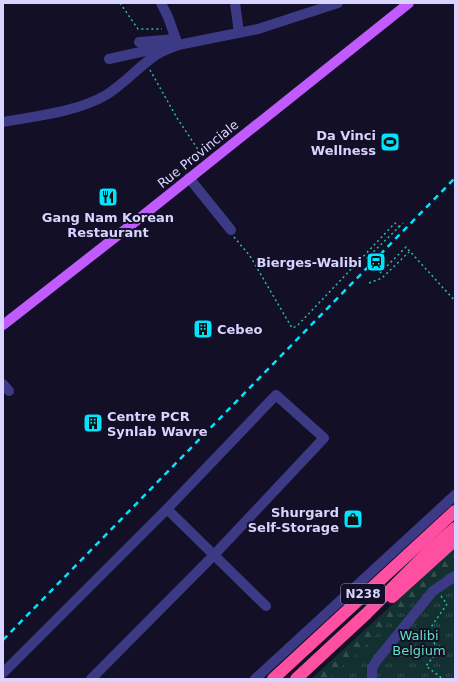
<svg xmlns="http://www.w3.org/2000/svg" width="458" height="682" font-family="'DejaVu Sans',sans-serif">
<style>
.forest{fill:url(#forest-firs)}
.park{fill:url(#park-tufts)}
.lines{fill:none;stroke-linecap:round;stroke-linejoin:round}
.path{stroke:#2fb8b0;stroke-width:1.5;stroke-dasharray:2 3;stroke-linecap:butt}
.minor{stroke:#3d3a85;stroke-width:10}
.major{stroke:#c25bff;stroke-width:10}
.highway{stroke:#ff4fa3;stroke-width:12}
.rail{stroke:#00e5ff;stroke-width:2.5;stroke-dasharray:6 5;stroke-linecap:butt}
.labels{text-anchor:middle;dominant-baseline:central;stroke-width:4;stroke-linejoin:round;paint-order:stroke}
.shield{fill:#130f26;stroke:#9e99be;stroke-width:1}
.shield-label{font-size:12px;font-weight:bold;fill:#d9d4ff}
.poi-label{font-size:13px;font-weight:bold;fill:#d9d4ff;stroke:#130f26;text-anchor:end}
.street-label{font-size:13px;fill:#d9d4ff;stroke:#130f26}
.park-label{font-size:13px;fill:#5fe0c0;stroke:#130f26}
</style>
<defs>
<pattern id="forest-firs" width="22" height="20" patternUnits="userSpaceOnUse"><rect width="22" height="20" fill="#12302f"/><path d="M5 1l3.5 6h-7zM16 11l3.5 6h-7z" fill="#344d4e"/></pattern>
<pattern id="park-tufts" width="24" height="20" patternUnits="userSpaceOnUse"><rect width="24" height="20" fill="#12302f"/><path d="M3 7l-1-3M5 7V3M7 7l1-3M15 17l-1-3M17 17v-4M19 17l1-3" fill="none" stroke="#344d4e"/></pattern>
</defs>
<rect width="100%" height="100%" fill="#130f26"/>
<path class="forest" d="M 455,547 L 455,574 L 367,679 L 311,679 Z"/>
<path class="park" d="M 446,567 L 455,574 L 455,679 L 327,679 L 351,659 Z"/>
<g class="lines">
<g class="path">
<path d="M 120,3 L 138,29 L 162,29"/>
<path d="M 150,70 L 177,118 L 203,157"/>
<path d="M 399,227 L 403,223"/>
<path d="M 234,237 L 250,256 L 292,328 L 297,326 L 395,223 L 399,227 L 365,260"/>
<path d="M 380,273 L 406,247 L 455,301"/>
<path d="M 369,283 L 382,278 L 409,252"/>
<path d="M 441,596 L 447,604 L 429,630 L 436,647 L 437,652 L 426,666 L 443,679"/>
</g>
<g class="minor">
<path d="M 161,3 L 168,17 L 178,45"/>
<path d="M 235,3 L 239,33"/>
<path d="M 139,42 L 176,39"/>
<path d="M 109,59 L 163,47"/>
<path d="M 3,122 C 36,116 77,112 106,95 C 124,84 138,67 156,55 C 162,51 170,48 178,45 L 258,29 L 338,3"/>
<path d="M 189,178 L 231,230"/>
<path d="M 3,384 L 9,391"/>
<path d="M 3,673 L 167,509 L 266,606"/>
<path d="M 91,679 L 214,555 L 324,438 L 276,395 L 167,509"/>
<path d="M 255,679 L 455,495"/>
<path d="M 372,679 L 372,668 L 377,660 L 433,591 L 455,576"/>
</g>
<path class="major" d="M 3,325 L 131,225 L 409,3"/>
<g class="highway">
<path d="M 392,597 L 455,540"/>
<path d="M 273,679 L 455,511"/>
<path d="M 296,679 L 366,614 L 432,548 L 455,528"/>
</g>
<path class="rail" d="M 3,640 L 455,178"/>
</g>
<defs>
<symbol id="stadium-square" viewBox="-11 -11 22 22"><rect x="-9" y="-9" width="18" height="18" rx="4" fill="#00e5ff" stroke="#130f26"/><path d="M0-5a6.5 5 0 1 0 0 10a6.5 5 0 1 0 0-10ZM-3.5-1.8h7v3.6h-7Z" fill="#111"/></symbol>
<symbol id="restaurant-square" viewBox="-11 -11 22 22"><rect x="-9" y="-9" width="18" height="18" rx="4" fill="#00e5ff" stroke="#130f26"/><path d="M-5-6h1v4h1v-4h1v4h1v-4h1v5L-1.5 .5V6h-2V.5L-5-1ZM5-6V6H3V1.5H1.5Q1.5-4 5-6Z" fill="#111"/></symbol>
<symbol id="station-square" viewBox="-11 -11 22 22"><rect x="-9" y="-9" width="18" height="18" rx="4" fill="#00e5ff" stroke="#130f26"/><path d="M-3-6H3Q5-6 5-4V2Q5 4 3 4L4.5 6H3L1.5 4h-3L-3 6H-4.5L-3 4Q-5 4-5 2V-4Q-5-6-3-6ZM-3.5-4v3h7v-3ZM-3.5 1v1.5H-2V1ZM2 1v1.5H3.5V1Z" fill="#111"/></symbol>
<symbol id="building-square" viewBox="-11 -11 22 22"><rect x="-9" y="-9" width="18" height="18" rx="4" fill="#00e5ff" stroke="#130f26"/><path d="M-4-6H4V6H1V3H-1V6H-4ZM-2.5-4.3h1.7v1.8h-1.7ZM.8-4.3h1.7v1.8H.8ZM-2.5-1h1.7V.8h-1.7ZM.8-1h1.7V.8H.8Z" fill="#111"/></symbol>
<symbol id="shop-square" viewBox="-11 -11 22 22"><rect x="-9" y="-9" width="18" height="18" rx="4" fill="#00e5ff" stroke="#130f26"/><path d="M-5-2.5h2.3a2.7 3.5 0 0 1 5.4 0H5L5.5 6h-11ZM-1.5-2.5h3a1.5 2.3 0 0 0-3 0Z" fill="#111"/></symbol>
</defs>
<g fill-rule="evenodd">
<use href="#stadium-square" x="379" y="131" width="22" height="22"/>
<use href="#restaurant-square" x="97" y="186" width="22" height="22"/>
<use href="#station-square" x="365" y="251" width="22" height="22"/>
<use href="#building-square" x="192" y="318" width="22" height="22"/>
<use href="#building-square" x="82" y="412" width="22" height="22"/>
<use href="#shop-square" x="342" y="508" width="22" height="22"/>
</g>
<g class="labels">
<rect class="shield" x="341" y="584" width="44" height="20" rx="3"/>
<g class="shield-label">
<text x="363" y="594">N238</text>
</g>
<g class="poi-label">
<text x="376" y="135">Da Vinci<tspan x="376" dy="15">Wellness</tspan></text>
<text x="108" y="217" text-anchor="middle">Gang Nam Korean<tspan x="108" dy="15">Restaurant</tspan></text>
<text x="362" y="262">Bierges-Walibi</text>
<text x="217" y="329" text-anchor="start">Cebeo</text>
<text x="107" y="416" text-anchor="start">Centre PCR<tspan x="107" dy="15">Synlab Wavre</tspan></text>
<text x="339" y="512">Shurgard<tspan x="339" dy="15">Self-Storage</tspan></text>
</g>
<g class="street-label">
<text transform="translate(198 154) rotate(-39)">Rue Provinciale</text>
</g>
<g class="park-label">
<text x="419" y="635">Walibi<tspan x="419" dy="15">Belgium</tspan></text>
</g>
</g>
<rect width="458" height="682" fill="none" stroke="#d9d4ff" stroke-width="8"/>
</svg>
